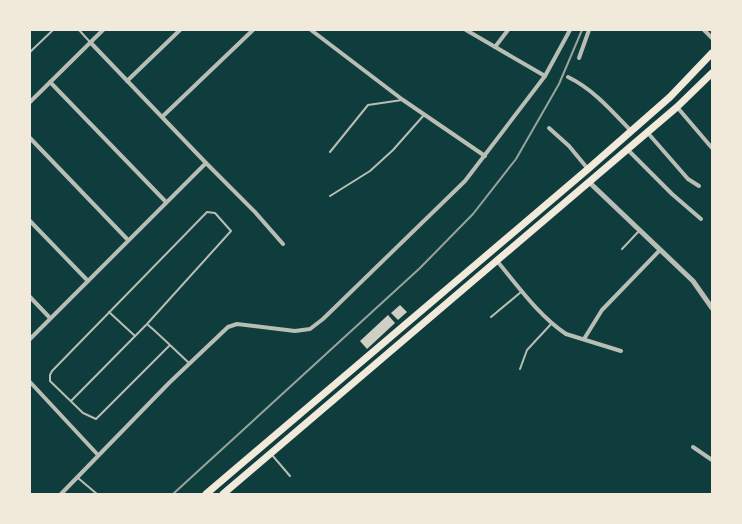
<svg xmlns="http://www.w3.org/2000/svg" width="742" height="524" font-family="Roboto,sans-serif">
<style>
.building{fill:#cfcfc3}
.lines{fill:none;stroke-linecap:round;stroke-linejoin:round}
.service{stroke:#b8beb3;stroke-width:2}
.minor{stroke:#b8beb3;stroke-width:4}
.tertiary{stroke:#b8beb3;stroke-width:5}
.trunk{stroke:#f1e9da;stroke-width:7}
.rail{stroke:#97a49c;stroke-width:2}
</style>
<rect width="100%" height="100%" fill="#0f3d3e"/>
<g class="building">
<path d="M 400,305 L 407,312 L 398,320 L 391,313 Z"/>
<path d="M 388,315 L 395,323 L 367,349 L 360,341 Z"/>
</g>
<g class="lines">
<g class="service">
<path d="M 79,30 L 90,42"/>
<path d="M 30,52 L 53,30"/>
<path d="M 330,152 L 368,105 L 402,100"/>
<path d="M 330,196 L 370,171 L 393,150 L 424,115"/>
<path d="M 622,249 L 639,231"/>
<path d="M 109,312 L 135,336"/>
<path d="M 491,317 L 521,292"/>
<path d="M 170,345 L 96,419 L 83,413 L 50,381 L 50,375 L 52,371 L 207,212 L 215,213 L 231,231 L 147,324 C 161,336 175,350 189,363"/>
<path d="M 520,369 L 527,350 L 552,323"/>
<path d="M 71,401 L 146,325"/>
<path d="M 272,455 L 290,476"/>
<path d="M 78,478 L 97,494"/>
</g>
<g class="minor">
<path d="M 311,30 L 403,100 L 485,156"/>
<path d="M 466,30 L 545,76"/>
<path d="M 704,30 L 712,38"/>
<path d="M 90,42 L 206,163 L 255,212 L 283,244"/>
<path d="M 495,47 L 508,30"/>
<path d="M 579,58 L 589,30"/>
<path d="M 568,77 C 593,89 612,111 631,131"/>
<path d="M 127,81 L 180,30"/>
<path d="M 50,82 L 166,202"/>
<path d="M 30,102 L 103,30"/>
<path d="M 677,107 L 712,148"/>
<path d="M 163,116 L 253,30"/>
<path d="M 549,128 L 569,146 L 588,169"/>
<path d="M 647,132 L 688,179 L 699,186"/>
<path d="M 30,138 L 128,240"/>
<path d="M 627,149 L 672,194 L 701,219"/>
<path d="M 30,221 L 88,281"/>
<path d="M 497,261 C 518,286 538,315 566,334 L 621,351"/>
<path d="M 30,297 L 50,318"/>
<path d="M 30,339 L 206,163"/>
<path d="M 584,339 L 602,310 L 660,250"/>
<path d="M 30,382 L 98,455"/>
<path d="M 693,447 L 712,460"/>
<path d="M 61,494 L 169,383 L 228,327 L 237,324 L 295,331 L 310,329 L 323,319 L 465,181 L 545,76 L 570,30"/>
</g>
<path class="tertiary" d="M 589,182 L 693,281 L 712,308"/>
<g class="trunk">
<path d="M 206,494 L 588,169 L 670,97 L 712,53"/>
<path d="M 223,494 L 677,107 L 712,73"/>
</g>
<path class="rail" d="M 173,494 L 420,268 L 473,214 L 516,159 L 559,84 L 582,30"/>
</g>
<rect width="742" height="524" fill="none" stroke="#f1e9da" stroke-width="62"/>
</svg>
